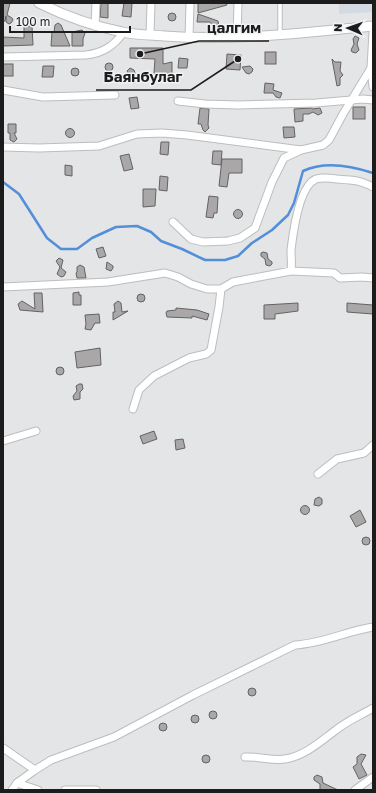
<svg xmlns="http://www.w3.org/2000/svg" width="376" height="793" font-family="'Golos Text',sans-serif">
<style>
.built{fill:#d4dae1}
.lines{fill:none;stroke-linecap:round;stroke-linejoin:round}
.stream{stroke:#538fd9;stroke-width:2.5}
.building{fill:#a9a7a8;stroke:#646364}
.service-casing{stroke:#bcbdbe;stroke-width:5.5}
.minor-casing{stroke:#bcbdbe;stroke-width:9}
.tertiary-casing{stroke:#bcbdbe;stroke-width:11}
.service{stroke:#fff;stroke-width:3.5}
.minor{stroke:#fff;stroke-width:7}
.tertiary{stroke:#fff;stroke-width:9}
.leader{fill:none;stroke:#1c1c1d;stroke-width:1.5}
.callout-dot{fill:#1c1c1d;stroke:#f1f2f3;stroke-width:1.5}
.callout-label{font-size:15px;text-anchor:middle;font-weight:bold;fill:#1c1c1d;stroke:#f1f2f3;stroke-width:3;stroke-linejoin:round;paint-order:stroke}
</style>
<rect width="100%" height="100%" fill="#e3e5e6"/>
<path class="built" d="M 339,3 L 373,3 L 373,12 L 339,14 Z"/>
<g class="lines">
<path class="stream" d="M 3,182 L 19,194 L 47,238 L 61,249 L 77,249 L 92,238 L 116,227 L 137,226 L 151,232 L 161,241 L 182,249 L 205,260 L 225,260 L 238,256 L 252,243 L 272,230 L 288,215 L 294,203 L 303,171 C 324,161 352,166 373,173"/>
</g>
<g class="building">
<path d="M 3,3 L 10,3 L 7,15 L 12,18 L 13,20 L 11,23 L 9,24 L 6,22 L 6,16 L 5,21 L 3,21 Z"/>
<path d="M 101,3 L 108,3 L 108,18 L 100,17 Z"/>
<path d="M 124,3 L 132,3 L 131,17 L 122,16 Z"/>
<path d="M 198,3 L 226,3 L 227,5 L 198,13 Z"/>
<circle cx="172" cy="17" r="4"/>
<path d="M 198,14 L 218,21 L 219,26 L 214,28 L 210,22 L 197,22 Z"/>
<path d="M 58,23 L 61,25 L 70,46 L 51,46 L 52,32 L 54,32 L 55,25 Z"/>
<path d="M 24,26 L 32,26 L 33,45 L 3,46 L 3,37 L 24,38 Z"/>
<path d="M 82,30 L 85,33 L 83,39 L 83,46 L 72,46 L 72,32 Z"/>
<path d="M 355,36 L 359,38 L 357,44 L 359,50 L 356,53 L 352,52 L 351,50 L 354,44 L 353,39 Z"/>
<path d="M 130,48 L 163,48 L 163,64 L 172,62 L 172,78 L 167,78 L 164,74 L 159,76 L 155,75 L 154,73 L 155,59 L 130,58 Z"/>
<rect x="265" y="52" width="11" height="12"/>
<path d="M 227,54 L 241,55 L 240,70 L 226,69 Z"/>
<path d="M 179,58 L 188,59 L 187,68 L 178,68 Z"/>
<path d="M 332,59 L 335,62 L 341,62 L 340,71 L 343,75 L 340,78 L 340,85 L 337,86 Z"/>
<circle cx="109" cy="67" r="4"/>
<rect x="3" y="64" width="10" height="12"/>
<path d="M 43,66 L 54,66 L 53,77 L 42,77 Z"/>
<path d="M 250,66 L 253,69 L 252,72 L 249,74 L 246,73 L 242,67 Z"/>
<circle cx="75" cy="72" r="4"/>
<path d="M 130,68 L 134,70 L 137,79 L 137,81 L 134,83 L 131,82 L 130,75 L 128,73 L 127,71 Z"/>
<path d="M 265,83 L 274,84 L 273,90 L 282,93 L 280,98 L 276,97 L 273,93 L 264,93 Z"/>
<path d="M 137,97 L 139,108 L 131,109 L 129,98 Z"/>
<rect x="353" y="107" width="12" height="12"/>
<path d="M 200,108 L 209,109 L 208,125 L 209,128 L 205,132 L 203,130 L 201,124 L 198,124 Z"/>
<path d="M 311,108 L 313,109 L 320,108 L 322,113 L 318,115 L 313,112 L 309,114 L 303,114 L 303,121 L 295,122 L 294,109 Z"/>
<path d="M 8,124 L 16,124 L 16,133 L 14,133 L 17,139 L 14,142 L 10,140 L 10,133 L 8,133 Z"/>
<path d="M 283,127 L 294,127 L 295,137 L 284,138 Z"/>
<circle cx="70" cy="133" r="4.5"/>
<path d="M 161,142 L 169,142 L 168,155 L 160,154 Z"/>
<path d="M 213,151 L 222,151 L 221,165 L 212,164 Z"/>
<path d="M 129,154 L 133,169 L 124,171 L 120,156 Z"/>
<path d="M 222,159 L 242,159 L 242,173 L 229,173 L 227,187 L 219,186 Z"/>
<path d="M 65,165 L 72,166 L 72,176 L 65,175 Z"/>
<path d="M 160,176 L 168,177 L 167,191 L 159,190 Z"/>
<path d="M 143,189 L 156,189 L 155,206 L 143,207 Z"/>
<path d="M 209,196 L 218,197 L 217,213 L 214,213 L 213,218 L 206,217 Z"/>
<circle cx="238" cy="214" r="4.5"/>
<path d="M 103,247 L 106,256 L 99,258 L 96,249 Z"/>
<path d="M 263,252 L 267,253 L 268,259 L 272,262 L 272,264 L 270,266 L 266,265 L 265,259 L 261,256 L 261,253 Z"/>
<path d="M 59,258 L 63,260 L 61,268 L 66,272 L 64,276 L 61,277 L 57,274 L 60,267 L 56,261 Z"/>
<path d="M 107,262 L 113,266 L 113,268 L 111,271 L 106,269 Z"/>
<path d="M 80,265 L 84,267 L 86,278 L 77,278 L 76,273 L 77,272 L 77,267 Z"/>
<path d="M 79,292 L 79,295 L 81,295 L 81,305 L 73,305 L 73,293 Z"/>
<path d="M 34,293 L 42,293 L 43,312 L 20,310 L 18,304 L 22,301 L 35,309 Z"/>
<circle cx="141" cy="298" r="4"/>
<path d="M 118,301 L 121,303 L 122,312 L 128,311 L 113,320 L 113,312 L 115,312 L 114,304 Z"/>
<path d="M 298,303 L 298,311 L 275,314 L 275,319 L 264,319 L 264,305 Z"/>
<path d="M 347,303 L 373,305 L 373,314 L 347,312 Z"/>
<path d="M 176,308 L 197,310 L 209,314 L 207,320 L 192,316 L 192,318 L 167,317 L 166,313 L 167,311 L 176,310 Z"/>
<path d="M 99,314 L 100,323 L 95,323 L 91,330 L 85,329 L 86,324 L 85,315 Z"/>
<path d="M 100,348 L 101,365 L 77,368 L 75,352 Z"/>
<circle cx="60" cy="371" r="4"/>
<path d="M 79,384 L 82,384 L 83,389 L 80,392 L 80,399 L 74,400 L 73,396 L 77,391 L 76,386 Z"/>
<path d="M 154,431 L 157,439 L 143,444 L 140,436 Z"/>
<path d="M 183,439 L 185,448 L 176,450 L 175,440 Z"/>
<path d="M 319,497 L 322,499 L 322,504 L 319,506 L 314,505 L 315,499 Z"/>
<circle cx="305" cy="510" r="4.5"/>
<path d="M 360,510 L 366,522 L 356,527 L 350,516 Z"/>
<circle cx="366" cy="541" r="4"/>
<circle cx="252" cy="692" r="4"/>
<circle cx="213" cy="715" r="4"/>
<circle cx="195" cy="719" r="4"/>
<circle cx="163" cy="727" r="4"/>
<path d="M 361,754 L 366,755 L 361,764 L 367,775 L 359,779 L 353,767 L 357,764 L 357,757 Z"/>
<circle cx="206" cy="759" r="4"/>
<path d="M 317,775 L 322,777 L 323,783 L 338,790 L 320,790 L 320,784 L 314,780 L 314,777 Z"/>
</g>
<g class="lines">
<defs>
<path id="service" d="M 280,3 L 280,34"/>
<g id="minor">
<path d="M 95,26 L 96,3"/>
<path d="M 150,35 L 151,3"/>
<path d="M 237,37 L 238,3"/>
<path d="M 189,38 L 190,3"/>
<path d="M 3,57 L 86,55 C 102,53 113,47 123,33"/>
<path d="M 371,68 L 373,87"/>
<path d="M 3,90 L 43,97 L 115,95"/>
<path d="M 178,101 L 205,104 L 238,105 L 316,103 L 363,99 L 373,100"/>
<path d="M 3,147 L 39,148 L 99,146 L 137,134 L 162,133 L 187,135 L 301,150 L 323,145 L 329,140 L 343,114 L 371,68 L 373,32"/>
<path d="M 173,222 L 191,239 L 203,242 L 228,241 L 240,238 L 255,228 L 272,182 L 284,158 L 301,150"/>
<path d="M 291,271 L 334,273 L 340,278 L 362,277 L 373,278"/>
<path d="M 3,287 L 108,282 L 165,273 L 178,277 L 191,284 L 207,289 L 221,289 L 233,282 L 291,271 C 292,264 291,257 291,250 C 293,233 299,186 316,179 C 323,177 330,178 337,179 C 353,180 359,180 373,187"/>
<path d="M 133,409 L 139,390 L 154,376 L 189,358 L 206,354 L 211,350 L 219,307 L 221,289"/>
<path d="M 3,441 L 36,431"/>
<path d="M 318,474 L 337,459 L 364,453 L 373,445"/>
<path d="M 3,748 L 35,770"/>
<path d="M 245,757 C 258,756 272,761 285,759 C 305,756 321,741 336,730 C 347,721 361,715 373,708"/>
<path d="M 17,783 L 38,790"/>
<path d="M 12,790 L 17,783 L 35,770 L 51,760 L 114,737 L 193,695 L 295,645 C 321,644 347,631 373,627"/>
<path d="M 65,790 L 96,790"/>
<path d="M 355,790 L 373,777"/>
</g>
<path id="tertiary" d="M 39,3 C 65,16 93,26 122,32 C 135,35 150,35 164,36 C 234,41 304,33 373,26"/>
</defs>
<use href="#service" class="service-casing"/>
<use href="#minor" class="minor-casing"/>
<use href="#tertiary" class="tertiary-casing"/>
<use href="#service" class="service"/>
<use href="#minor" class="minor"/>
<use href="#tertiary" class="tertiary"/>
</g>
<path class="leader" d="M140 54L199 41H269M238 59L191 90H96"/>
<g class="callout-dot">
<circle cx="140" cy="54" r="4"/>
<circle cx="238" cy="59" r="4"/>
</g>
<g class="callout-label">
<text x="234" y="33">цалгим</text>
<text x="143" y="82">Баянбулаг</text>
</g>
<rect width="376" height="793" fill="none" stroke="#1c1c1d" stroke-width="8"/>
<g transform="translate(348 28) rotate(272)" stroke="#f1f2f3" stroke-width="3" paint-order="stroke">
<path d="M0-3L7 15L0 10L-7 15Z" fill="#1c1c1d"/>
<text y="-6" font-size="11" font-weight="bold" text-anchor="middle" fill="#1c1c1d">N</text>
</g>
<path d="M10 26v6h120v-6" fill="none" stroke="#1c1c1d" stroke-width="2"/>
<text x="16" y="26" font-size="12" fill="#1c1c1d" stroke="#f1f2f3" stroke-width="3" paint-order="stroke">100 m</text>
</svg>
